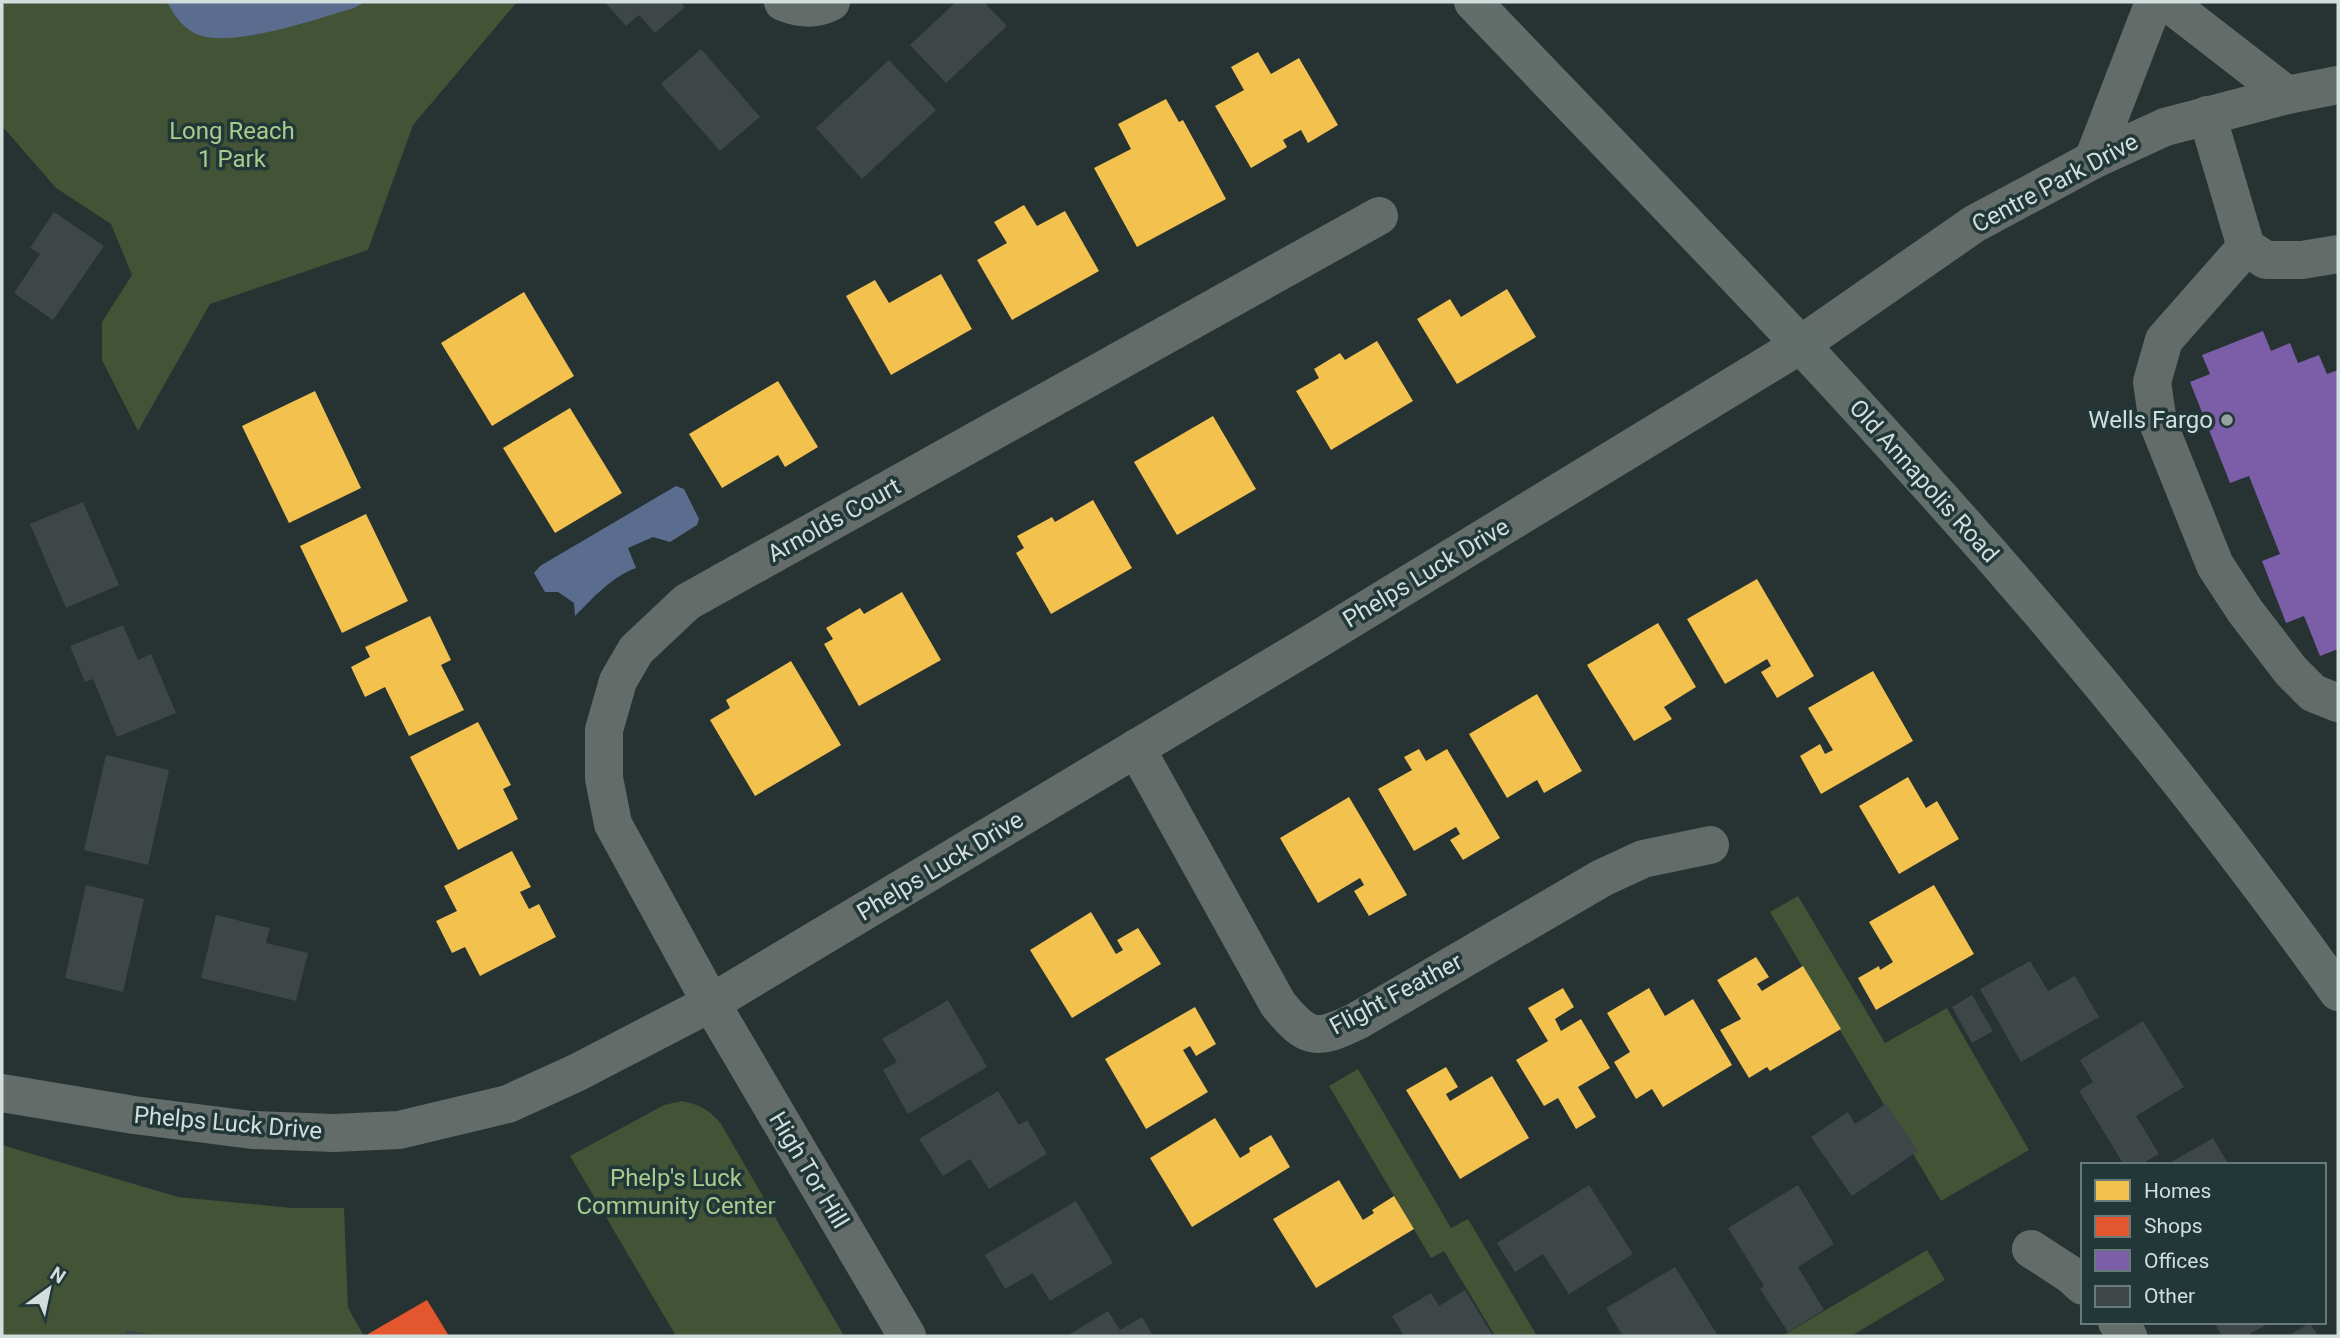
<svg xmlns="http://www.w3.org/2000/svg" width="2340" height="1338" font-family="Roboto,sans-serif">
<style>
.green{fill:#425336}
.water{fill:#5b6d8f}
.homes{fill:#f2c14e}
.shops{fill:#e4572e}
.offices{fill:#7b5ea7}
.building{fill:#3e4648}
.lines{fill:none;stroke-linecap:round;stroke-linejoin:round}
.minor{stroke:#646c69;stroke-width:38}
.major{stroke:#626e69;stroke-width:38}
.poi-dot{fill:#96a2a2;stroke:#223737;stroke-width:2.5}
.labels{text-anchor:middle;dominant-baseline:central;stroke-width:7;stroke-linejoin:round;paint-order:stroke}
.park-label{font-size:24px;fill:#a9cb8d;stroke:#223737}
.street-label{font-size:24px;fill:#d2dede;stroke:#223737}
.poi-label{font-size:24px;fill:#d2dede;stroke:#223737;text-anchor:end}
</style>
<rect width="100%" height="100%" fill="#273232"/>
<g class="green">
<path d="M 2,2 L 517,2 L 413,125 L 368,250 L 210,304 L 138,431 L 102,360 L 102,322 L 132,275 L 111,224 L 56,188 L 2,126 Z"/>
<path d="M 1798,896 L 1885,1043 L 1947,1008 L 2029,1150 L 1941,1201 L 1770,912 Z"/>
<path d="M 1358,1069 L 1451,1228 L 1468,1219 L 1537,1336 L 1495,1336 L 1444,1251 L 1431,1258 L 1329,1086 Z"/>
<path d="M 682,1101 C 700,1105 709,1109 721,1124 L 844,1336 L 676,1336 L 570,1156 L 664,1105 Z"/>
<path d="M 2,1145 L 178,1197 L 292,1208 L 344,1208 L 348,1308 L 364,1336 L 2,1336 Z"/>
<path d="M 1927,1250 L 1945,1280 L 1851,1336 L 1782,1336 Z"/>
</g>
<g class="water">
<path d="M 167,2 L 365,2 L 354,8 C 319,18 221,53 191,31 C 180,24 173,13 167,2 Z"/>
<path d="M 676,486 L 684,489 L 699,519 L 697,525 L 670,542 L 653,537 L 628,548 L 636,568 C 611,577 593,598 575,616 L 574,603 L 558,592 L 545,592 L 534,573 L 540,566 Z"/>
</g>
<g class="homes">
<path d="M 1258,52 L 1271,74 L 1299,58 L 1338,125 L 1308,143 L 1301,130 L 1283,140 L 1287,147 L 1251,168 L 1215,106 L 1244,90 L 1231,67 Z"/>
<path d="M 1166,99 L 1179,122 L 1183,120 L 1226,199 L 1137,247 L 1094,168 L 1131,149 L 1118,124 Z"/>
<path d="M 1024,205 L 1037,226 L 1065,211 L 1099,271 L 1012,320 L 977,260 L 1007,243 L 994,222 Z"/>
<path d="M 941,274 L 972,329 L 891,375 L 846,296 L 875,280 L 889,303 Z"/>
<path d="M 1507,289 L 1536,337 L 1457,384 L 1417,319 L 1450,299 L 1461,317 Z"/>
<path d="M 524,292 L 574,376 L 492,426 L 441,343 Z"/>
<path d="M 1377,341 L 1413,401 L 1331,450 L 1296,391 L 1319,378 L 1314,369 L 1340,353 L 1345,360 Z"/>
<path d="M 778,381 L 818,447 L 785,467 L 778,455 L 722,488 L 689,434 Z"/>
<path d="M 315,391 L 361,488 L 289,523 L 242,426 Z"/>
<path d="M 570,408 L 622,493 L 555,533 L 503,448 Z"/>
<path d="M 1213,416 L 1256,489 L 1177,535 L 1134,462 Z"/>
<path d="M 1093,500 L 1132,568 L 1051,614 L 1016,553 L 1024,548 L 1017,536 L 1052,517 L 1055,522 Z"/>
<path d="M 366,514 L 408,601 L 342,633 L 300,546 Z"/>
<path d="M 1757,579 L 1814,676 L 1777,698 L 1761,672 L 1771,666 L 1767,659 L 1725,684 L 1687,619 Z"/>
<path d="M 902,592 L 941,660 L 859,706 L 824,644 L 833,639 L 826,628 L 860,608 L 864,614 Z"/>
<path d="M 430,616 L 451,660 L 441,665 L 464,710 L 409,736 L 385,687 L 365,697 L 351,667 L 370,657 L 365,647 Z"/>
<path d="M 1658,623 L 1696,687 L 1664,707 L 1672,719 L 1634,741 L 1587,665 Z"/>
<path d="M 791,661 L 841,745 L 755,796 L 710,720 L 730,708 L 726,700 Z"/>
<path d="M 1873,671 L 1913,741 L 1821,794 L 1800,756 L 1820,744 L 1825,754 L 1833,750 L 1808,708 Z"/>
<path d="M 1537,694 L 1582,771 L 1544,793 L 1537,780 L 1507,798 L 1469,734 Z"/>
<path d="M 478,722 L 511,785 L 503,789 L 518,819 L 458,850 L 410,757 Z"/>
<path d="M 1419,749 L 1426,761 L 1447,749 L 1500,838 L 1463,860 L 1450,840 L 1460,834 L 1456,827 L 1414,851 L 1378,789 L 1412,770 L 1404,757 Z"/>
<path d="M 1908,777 L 1926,808 L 1937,801 L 1959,839 L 1899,874 L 1859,806 Z"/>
<path d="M 1349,797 L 1407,895 L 1369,916 L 1354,891 L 1364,885 L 1360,878 L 1318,903 L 1280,838 Z"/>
<path d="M 512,851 L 531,887 L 520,892 L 529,909 L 539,904 L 556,937 L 480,976 L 465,947 L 452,953 L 436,921 L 457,911 L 444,886 Z"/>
<path d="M 1934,885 L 1974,954 L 1876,1010 L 1858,978 L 1879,966 L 1880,970 L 1893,962 L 1869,922 Z"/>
<path d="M 1091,912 L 1116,954 L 1123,950 L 1117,940 L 1138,928 L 1161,964 L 1072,1018 L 1030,950 Z"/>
<path d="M 1756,957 L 1769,977 L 1757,984 L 1762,991 L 1803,966 L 1841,1029 L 1770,1071 L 1767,1067 L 1749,1078 L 1720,1030 L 1741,1019 L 1717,980 Z"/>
<path d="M 1563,988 L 1574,1007 L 1555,1019 L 1561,1031 L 1581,1019 L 1610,1068 L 1578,1087 L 1596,1117 L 1576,1129 L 1558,1098 L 1544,1106 L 1516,1060 L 1548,1041 L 1528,1008 Z"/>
<path d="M 1649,988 L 1665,1016 L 1693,999 L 1732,1065 L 1663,1107 L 1652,1089 L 1636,1099 L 1614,1062 L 1630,1052 L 1607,1013 Z"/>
<path d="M 1195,1007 L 1216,1044 L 1196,1056 L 1190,1046 L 1183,1050 L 1208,1092 L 1146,1129 L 1105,1059 Z"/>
<path d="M 1446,1067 L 1458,1087 L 1446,1094 L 1450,1101 L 1492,1076 L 1529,1138 L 1460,1179 L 1406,1090 Z"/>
<path d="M 1215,1118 L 1240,1158 L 1250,1152 L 1249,1148 L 1271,1135 L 1290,1167 L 1192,1227 L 1150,1158 Z"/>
<path d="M 1339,1180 L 1363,1220 L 1374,1213 L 1372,1210 L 1394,1196 L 1414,1229 L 1316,1288 L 1273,1219 Z"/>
</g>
<path class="shops" d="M 427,1300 L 449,1336 L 369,1336 L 368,1334 Z"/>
<path class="offices" d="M 2263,331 L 2271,351 L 2290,343 L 2298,363 L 2319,355 L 2327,374 L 2338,370 L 2338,649 L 2320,656 L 2304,616 L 2286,623 L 2262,561 L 2280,554 L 2249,476 L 2230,483 L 2190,382 L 2210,374 L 2202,355 Z"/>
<g class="building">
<path d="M 605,2 L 680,2 L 685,7 L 655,33 L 639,15 L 626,26 Z"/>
<path d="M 956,2 L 984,2 L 1007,26 L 946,83 L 910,45 Z"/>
<path d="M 701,49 L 760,117 L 720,151 L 661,84 Z"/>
<path d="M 889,60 L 936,110 L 862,179 L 816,128 Z"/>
<path d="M 54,212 L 104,246 L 53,320 L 14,293 L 40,254 L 30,248 Z"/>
<path d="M 83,502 L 119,585 L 66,608 L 30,524 Z"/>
<path d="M 123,625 L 138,660 L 151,654 L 176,713 L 117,737 L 93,679 L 85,682 L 70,646 Z"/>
<path d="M 106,755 L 169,770 L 148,865 L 84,850 Z"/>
<path d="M 86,885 L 144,899 L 123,992 L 65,978 Z"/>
<path d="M 216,915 L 270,928 L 266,943 L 308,953 L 296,1001 L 201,978 Z"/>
<path d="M 2030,961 L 2048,991 L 2075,976 L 2099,1017 L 2021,1062 L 1980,989 Z"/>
<path d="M 1972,995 L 1993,1031 L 1972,1043 L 1952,1007 Z"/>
<path d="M 948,1000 L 987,1067 L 908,1114 L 883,1070 L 897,1062 L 882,1039 Z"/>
<path d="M 2143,1021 L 2184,1087 L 2136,1116 L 2159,1154 L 2140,1165 L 2124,1165 L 2079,1091 L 2093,1082 L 2080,1060 Z"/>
<path d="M 998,1091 L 1019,1125 L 1027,1120 L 1047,1154 L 989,1189 L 970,1159 L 943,1176 L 919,1139 Z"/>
<path d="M 1886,1104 L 1918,1151 L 1852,1196 L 1811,1137 L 1848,1112 L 1855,1124 Z"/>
<path d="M 2213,1138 L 2229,1165 L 2166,1165 Z"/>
<path d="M 1589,1185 L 1633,1254 L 1569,1294 L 1543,1254 L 1515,1272 L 1497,1243 Z"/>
<path d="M 1798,1185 L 1834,1244 L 1798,1267 L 1824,1310 L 1788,1332 L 1760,1289 L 1764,1286 L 1728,1228 Z"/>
<path d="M 1076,1201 L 1113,1263 L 1050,1301 L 1033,1273 L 1005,1289 L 985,1255 Z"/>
<path d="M 1675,1267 L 1718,1336 L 1623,1336 L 1606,1308 Z"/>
<path d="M 1465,1290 L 1493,1336 L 1404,1336 L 1392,1316 L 1431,1293 L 1439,1306 Z"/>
<path d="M 1108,1311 L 1120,1330 L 1142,1317 L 1153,1336 L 1067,1336 Z"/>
<path d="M 2214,1322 L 2271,1322 L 2246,1336 L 2222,1336 Z"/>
<path d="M 2310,1323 L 2318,1336 L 2288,1336 Z"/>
<path d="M 126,1330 L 156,1335 L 155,1336 L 125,1336 Z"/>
</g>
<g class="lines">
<g class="minor">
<path d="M 783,2 C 800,9 814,10 831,2"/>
<path d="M 2167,2 L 2287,95"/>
<path d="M 2207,115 L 2246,247 L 2266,260 L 2302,260 L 2338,254"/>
<path d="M 2093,160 L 2154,2"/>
<path d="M 2246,247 L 2164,340 L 2152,382 L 2158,423 L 2215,565 L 2245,611 L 2291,671 L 2313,693 L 2338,703"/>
<path d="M 1136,748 L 1278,1004 C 1307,1040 1316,1041 1357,1021 L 1602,878 L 1643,859 L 1710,845"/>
<path d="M 2,1093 L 134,1115 L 252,1130 L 334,1133 L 399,1130 L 508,1104 L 576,1073 L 711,1003 L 1307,646 L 1800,345 L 1974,224 L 2093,160 L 2165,127 L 2287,95 L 2338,85"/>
<path d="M 2031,1249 L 2071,1275 L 2083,1286"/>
<path d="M 2117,1322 L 2128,1336"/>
<path d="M 907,1336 L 711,1003 L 613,824 L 604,778 L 604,730 L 618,681 L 636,650 L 687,602 L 1379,216"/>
</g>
<path class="major" d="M 1473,2 C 1622,158 1774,312 1918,473 C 2068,638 2209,811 2338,992"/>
</g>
<circle class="poi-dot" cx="2227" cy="420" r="7"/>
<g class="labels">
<g class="park-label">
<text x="232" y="131">Long Reach<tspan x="232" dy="28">1 Park</tspan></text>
<text x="676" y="1178">Phelp's Luck<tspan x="676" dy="28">Community Center</tspan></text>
</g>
<g class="street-label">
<text transform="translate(2055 183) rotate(-28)">Centre Park Drive</text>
<text transform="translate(1924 481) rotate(48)">Old Annapolis Road</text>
<text transform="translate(834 520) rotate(-29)">Arnolds Court</text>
<text transform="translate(1426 573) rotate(-31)">Phelps Luck Drive</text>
<text transform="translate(940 866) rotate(-31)">Phelps Luck Drive</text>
<text transform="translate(1396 994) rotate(-28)">Flight Feather</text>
<text transform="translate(228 1123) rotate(5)">Phelps Luck Drive</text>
<text transform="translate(809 1170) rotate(59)">High Tor Hill</text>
</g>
<g class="poi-label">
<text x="2213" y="420">Wells Fargo</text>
</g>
</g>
<rect width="2340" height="1338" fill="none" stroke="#d2dede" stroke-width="7"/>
<rect x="2081" y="1163" width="245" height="161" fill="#223737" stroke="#687a7a" stroke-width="2"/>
<rect x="2095" y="1180" width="35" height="21" fill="#f2c14e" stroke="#687a7a" stroke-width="2"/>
<text x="2144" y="1198" font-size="21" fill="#d2dede">Homes</text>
<rect x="2095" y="1216" width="35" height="21" fill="#e4572e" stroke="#687a7a" stroke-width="2"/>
<text x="2144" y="1233" font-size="21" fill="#d2dede">Shops</text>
<rect x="2095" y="1250" width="35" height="21" fill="#7b5ea7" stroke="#687a7a" stroke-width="2"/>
<text x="2144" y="1268" font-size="21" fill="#d2dede">Offices</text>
<rect x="2095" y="1286" width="35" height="21" fill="#3e4648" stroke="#687a7a" stroke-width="2"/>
<text x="2144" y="1303" font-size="21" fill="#d2dede">Other</text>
<g transform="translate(49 1289) rotate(33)" stroke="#223737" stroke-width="5" paint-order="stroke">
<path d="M0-5L12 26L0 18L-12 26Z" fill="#d2dede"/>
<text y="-10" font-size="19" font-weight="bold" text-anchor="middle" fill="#d2dede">N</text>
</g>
</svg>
